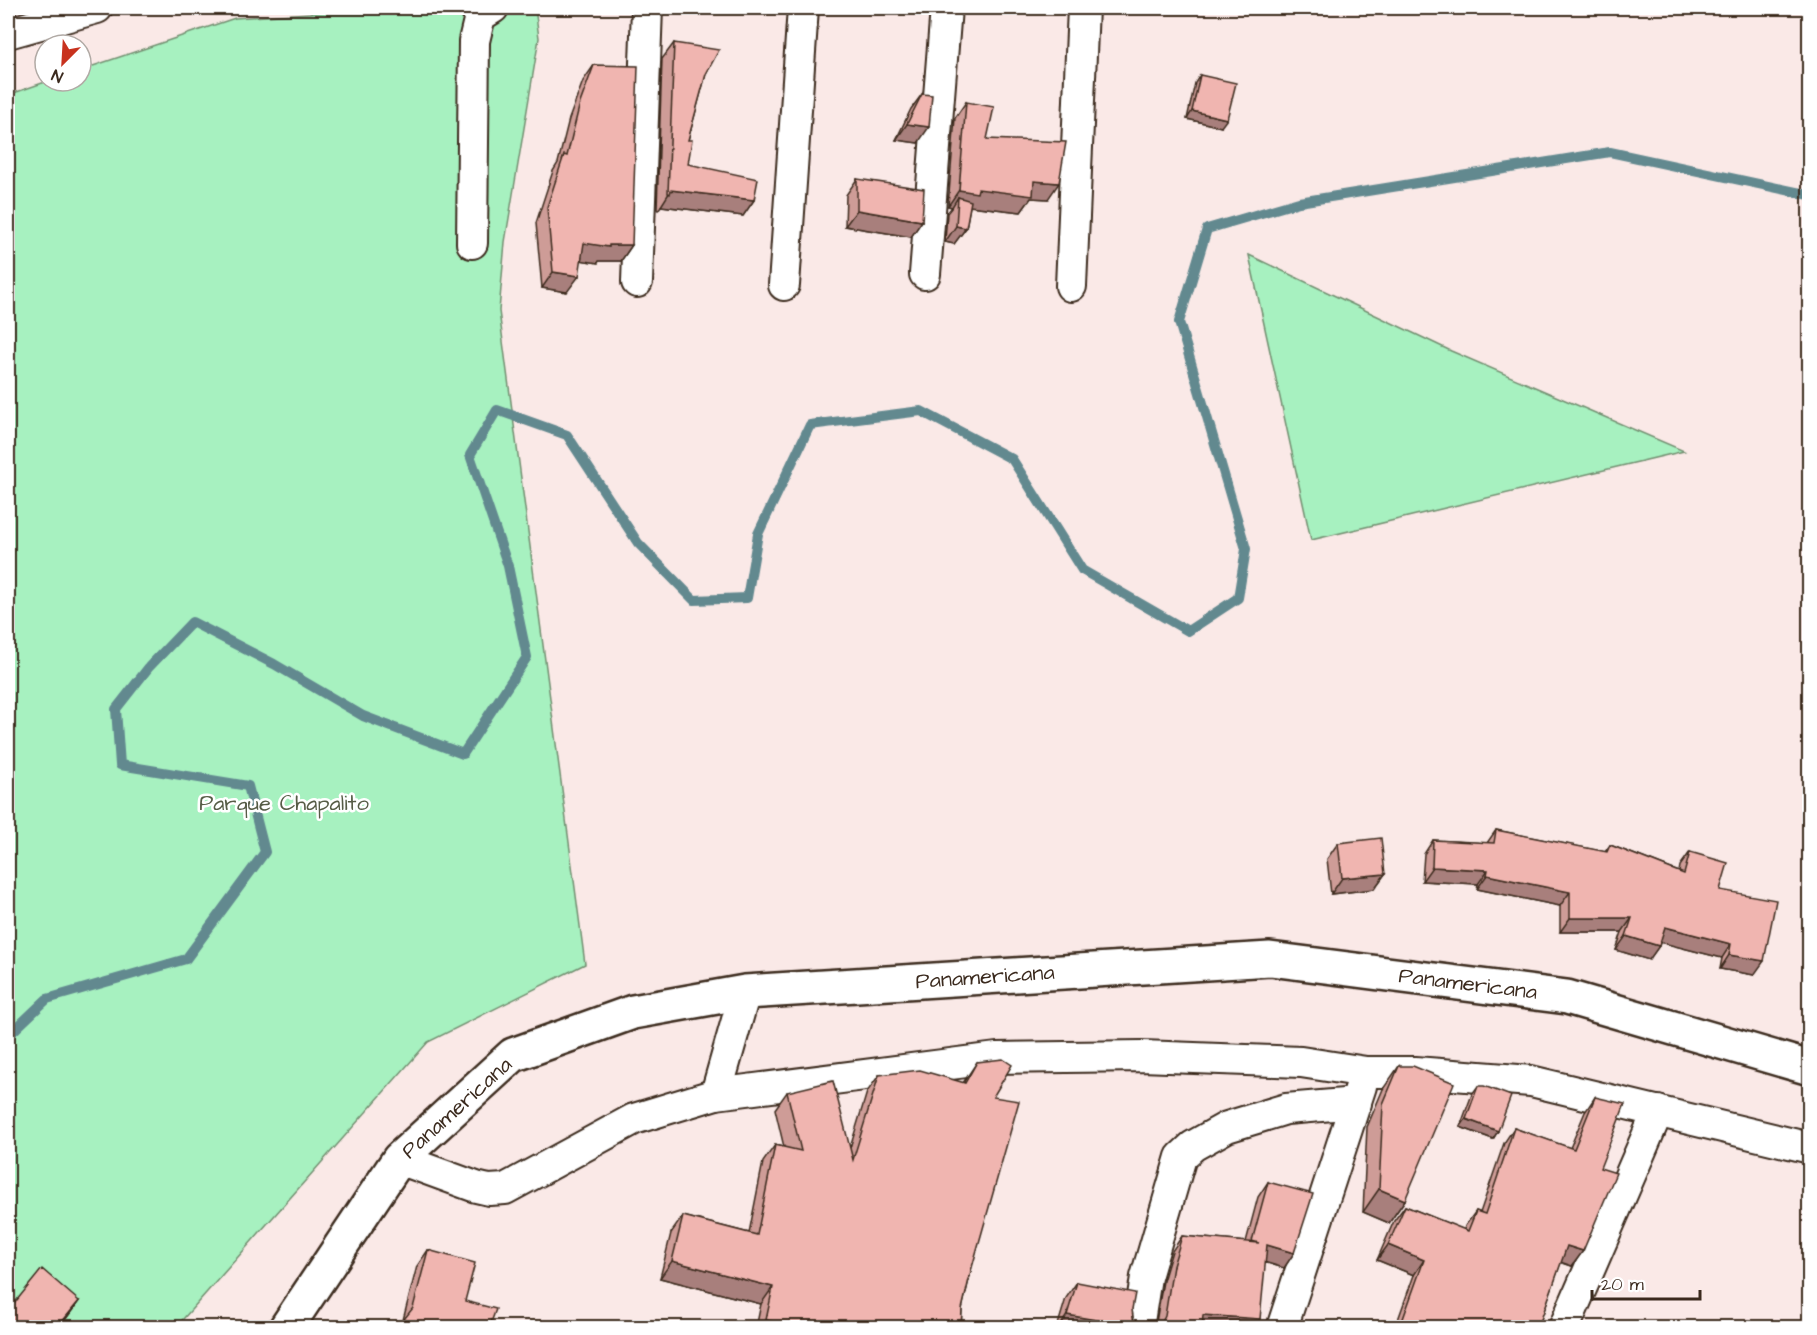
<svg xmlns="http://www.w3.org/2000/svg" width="1817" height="1335" font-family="'Architects Daughter',sans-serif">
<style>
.green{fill:#a7f1c0;stroke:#718e6f;stroke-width:1.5}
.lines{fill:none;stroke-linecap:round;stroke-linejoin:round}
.stream{stroke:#62898f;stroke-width:10}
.street-casing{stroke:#3b2a1e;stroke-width:34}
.primary-casing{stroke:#3b2a1e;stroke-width:38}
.street{stroke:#fff;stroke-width:30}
.primary{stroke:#fff;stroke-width:33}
.wall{fill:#ce9c97;stroke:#3b2a1e;stroke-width:1.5}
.shaded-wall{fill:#a87f7b;stroke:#3b2a1e;stroke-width:1.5}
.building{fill:#f0b5b0;stroke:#3b2a1e;stroke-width:1.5}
.labels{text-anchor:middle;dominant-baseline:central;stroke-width:5;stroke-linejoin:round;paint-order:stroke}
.park-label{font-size:22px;fill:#565c46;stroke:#fff}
.street-label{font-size:22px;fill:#3b2a1e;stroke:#fff}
</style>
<rect width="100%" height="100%" fill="#fae9e7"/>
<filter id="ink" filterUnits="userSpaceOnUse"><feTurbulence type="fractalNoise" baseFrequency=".0167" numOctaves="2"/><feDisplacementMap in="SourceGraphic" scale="12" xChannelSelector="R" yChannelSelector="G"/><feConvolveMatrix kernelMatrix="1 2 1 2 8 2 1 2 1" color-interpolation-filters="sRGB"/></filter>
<g filter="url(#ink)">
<g class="green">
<path d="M 383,8 L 535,8 L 539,38 L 505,242 L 499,311 L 585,964 L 428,1042 L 176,1327 L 8,1327 L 8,95 L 48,81 L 81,81 L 81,70 L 235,18 Z"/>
<path d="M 1249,255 L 1451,351 L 1684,451 L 1311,540 Z"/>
</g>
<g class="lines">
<path class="stream" d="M 8,1036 L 47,999 L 186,959 L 265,852 L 248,786 L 120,765 L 116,709 L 149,667 L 192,622 L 274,664 L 363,716 L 463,754 L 527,657 L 508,566 L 470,455 L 497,410 L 567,435 L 638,543 L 694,600 L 747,598 L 758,534 L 810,425 L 921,411 L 1012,459 L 1082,570 L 1188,631 L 1238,598 L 1246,549 L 1179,322 L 1207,229 L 1299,202 L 1610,152 L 1810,195"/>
<defs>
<g id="street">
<path d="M 8,33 L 97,8"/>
<path d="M 472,243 L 474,41 L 480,16 L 493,8"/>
<path d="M 925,274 L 946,8"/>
<path d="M 637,282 L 647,8"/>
<path d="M 784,285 L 803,8"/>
<path d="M 1071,286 L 1083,8"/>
<path d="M 716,1094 L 745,992"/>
<path d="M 399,1159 L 476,1187 L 489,1190 L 505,1189 L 634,1119 L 716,1094 L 997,1058 L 1142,1056 L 1301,1062 L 1366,1072 L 1415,1072 L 1531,1081 L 1810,1148"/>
<path d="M 1138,1328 L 1146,1277 L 1181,1157 L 1193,1146 L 1227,1127 L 1286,1109 L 1356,1103"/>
<path d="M 1282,1328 L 1361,1086"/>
<path d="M 1564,1328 L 1658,1111"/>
</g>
<path id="primary" d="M 286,1328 L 399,1159 L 513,1055 L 633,1012 L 745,992 L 1270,959 L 1567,997 L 1810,1068"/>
</defs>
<use href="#street" class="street-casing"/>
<use href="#primary" class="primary-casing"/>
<use href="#street" class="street"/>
<use href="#primary" class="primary"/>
</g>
<g class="wall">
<path d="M 674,43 L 706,74 L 688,140 L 688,164 L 754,200 L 743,216 L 661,206 L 658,210 L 657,209 L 662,59 Z"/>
<path d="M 594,65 L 632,245 L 621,261 L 599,261 L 598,263 L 581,260 L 567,292 L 542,288 L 536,223 L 553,171 L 558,163 L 569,119 L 583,81 Z"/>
<path d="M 1200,75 L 1221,127 L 1187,119 L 1195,83 Z"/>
<path d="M 922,94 L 918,143 L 896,140 L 911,109 Z"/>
<path d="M 966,102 L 987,139 L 1048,199 L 1031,198 L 1021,212 L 970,206 L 966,228 L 954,244 L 945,242 L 947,213 L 952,207 L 948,206 L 955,118 Z"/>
<path d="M 857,179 L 922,221 L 911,237 L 845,226 L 846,195 Z"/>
<path d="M 1496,830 L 1605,852 L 1610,845 L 1679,872 L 1680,866 L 1690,852 L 1720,890 L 1754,975 L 1720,969 L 1722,958 L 1660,942 L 1659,946 L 1649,960 L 1616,950 L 1622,932 L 1560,932 L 1560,906 L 1477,889 L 1478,884 L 1422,881 L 1424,854 L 1433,840 L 1487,843 Z"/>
<path d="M 1338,843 L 1385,874 L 1374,889 L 1331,894 L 1327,859 Z"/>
<path d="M 977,1062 L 993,1097 L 971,1271 L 962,1309 L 961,1328 L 756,1328 L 761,1304 L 660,1278 L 671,1233 L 683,1216 L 749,1233 L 763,1162 L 775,1145 L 784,1147 L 775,1109 L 787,1092 L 850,1148 L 867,1092 L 879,1075 L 963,1083 Z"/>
<path d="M 1399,1066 L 1405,1200 L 1389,1223 L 1363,1212 L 1367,1127 L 1383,1089 Z"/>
<path d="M 1478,1086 L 1498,1131 L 1493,1139 L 1460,1127 L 1472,1094 Z"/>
<path d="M 1595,1097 L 1600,1168 L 1583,1251 L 1572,1266 L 1561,1262 L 1538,1328 L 1395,1328 L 1414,1275 L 1377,1260 L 1394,1221 L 1405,1206 L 1464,1230 L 1465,1226 L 1476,1211 L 1480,1213 L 1504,1143 L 1514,1128 L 1570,1148 L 1585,1112 Z"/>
<path d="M 1268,1182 L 1294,1253 L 1284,1268 L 1265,1262 L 1155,1328 L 1163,1281 L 1172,1251 L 1182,1236 L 1246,1242 L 1258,1197 Z"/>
<path d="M 428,1250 L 465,1301 L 403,1320 L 417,1266 Z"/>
<path d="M 1077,1282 L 1132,1309 L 1133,1318 L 1138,1325 L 1143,1328 L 1057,1328 L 1066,1298 Z"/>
<path d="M 79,1301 L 59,1328 L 8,1328 L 8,1311 Z"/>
</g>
<g class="shaded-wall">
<path d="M 1192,111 L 1227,119 L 1221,127 L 1187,119 Z"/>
<path d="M 907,124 L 929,127 L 918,143 L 896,140 Z"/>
<path d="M 1034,181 L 1059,183 L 1048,199 L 1031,198 L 1021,212 L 969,206 L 958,197 L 952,207 L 948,206 L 959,190 L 978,189 Z"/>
<path d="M 671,190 L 754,200 L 743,216 L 661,206 Z"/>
<path d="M 857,210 L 922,221 L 911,237 L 845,226 Z"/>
<path d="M 956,226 L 966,228 L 954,244 L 945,242 Z"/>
<path d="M 584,243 L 609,245 L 632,245 L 621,261 L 599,261 L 598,263 L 573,259 Z"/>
<path d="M 553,272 L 579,276 L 567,292 L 542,288 Z"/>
<path d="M 1432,867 L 1488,870 L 1478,884 L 1422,881 Z"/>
<path d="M 1385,874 L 1374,889 L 1331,894 L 1342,878 Z"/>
<path d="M 1487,875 L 1570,892 L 1560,906 L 1477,889 Z"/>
<path d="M 1570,918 L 1632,918 L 1622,932 L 1560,932 Z"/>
<path d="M 1665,927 L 1731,944 L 1722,958 L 1655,941 Z"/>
<path d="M 1626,936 L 1659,946 L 1649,960 L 1616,950 Z"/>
<path d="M 1729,955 L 1764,961 L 1754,975 L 1720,969 Z"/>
<path d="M 1466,1119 L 1498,1131 L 1493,1139 L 1460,1127 Z"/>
<path d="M 1379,1189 L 1405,1200 L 1389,1223 L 1363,1212 Z"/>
<path d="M 1267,1245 L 1294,1253 L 1284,1268 L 1257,1260 Z"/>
<path d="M 1388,1245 L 1424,1260 L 1414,1275 L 1377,1260 Z"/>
<path d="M 1567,1246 L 1583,1251 L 1572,1266 L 1557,1261 Z"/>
<path d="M 672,1261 L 773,1287 L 761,1304 L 660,1278 Z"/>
<path d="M 79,1301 L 68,1316 L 59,1328 L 57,1328 Z"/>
<path d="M 1067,1315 L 1142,1328 L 1059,1328 Z"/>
<path d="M 1203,1315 L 1260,1319 L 1255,1328 L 1194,1328 Z"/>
<path d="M 766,1320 L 799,1328 L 761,1328 Z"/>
</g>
<g class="building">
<path d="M 674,43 L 719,50 L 706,74 L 688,140 L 692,140 L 688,164 L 758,179 L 754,200 L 671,190 L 670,194 L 668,193 Z"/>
<path d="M 594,65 L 638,66 L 632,245 L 609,245 L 609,247 L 584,243 L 579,276 L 553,272 L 547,207 L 564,155 L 567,156 L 580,103 Z"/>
<path d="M 1200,75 L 1236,83 L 1227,119 L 1192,111 Z"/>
<path d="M 922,94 L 932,95 L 929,127 L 907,124 Z"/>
<path d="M 966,102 L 994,107 L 987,139 L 1066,142 L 1059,183 L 1034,181 L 1033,196 L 978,189 L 977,193 L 959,190 Z"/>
<path d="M 857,179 L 924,189 L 922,221 L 857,210 Z"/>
<path d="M 958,197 L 971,201 L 966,228 L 956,226 Z"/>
<path d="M 1496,830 L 1607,852 L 1610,845 L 1684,874 L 1690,852 L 1728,863 L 1720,890 L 1776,900 L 1764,961 L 1729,955 L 1731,944 L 1665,927 L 1659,946 L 1626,936 L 1632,918 L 1570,918 L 1570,892 L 1487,875 L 1488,870 L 1432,867 L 1433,840 L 1494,843 Z"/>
<path d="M 1381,838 L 1385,874 L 1342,878 L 1338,843 Z"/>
<path d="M 1003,1059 L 1012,1065 L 993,1097 L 1019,1101 L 971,1271 L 962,1309 L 961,1328 L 924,1328 L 907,1326 L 907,1328 L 799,1328 L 766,1320 L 773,1287 L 672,1261 L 683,1216 L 757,1235 L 775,1145 L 801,1151 L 787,1092 L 833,1081 L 853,1160 L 879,1075 L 920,1070 L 965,1083 L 977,1062 Z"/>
<path d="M 1399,1066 L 1413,1066 L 1454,1083 L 1405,1200 L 1379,1189 L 1383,1104 Z"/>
<path d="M 1478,1086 L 1484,1086 L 1511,1096 L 1498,1131 L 1466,1119 Z"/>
<path d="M 1595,1097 L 1625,1104 L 1600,1168 L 1616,1173 L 1583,1251 L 1567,1246 L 1538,1328 L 1400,1327 L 1424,1260 L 1388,1245 L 1405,1206 L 1468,1231 L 1476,1211 L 1485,1214 L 1514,1128 L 1574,1149 Z"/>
<path d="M 1268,1182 L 1313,1194 L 1294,1253 L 1267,1245 L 1260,1319 L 1203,1315 L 1202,1328 L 1156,1328 L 1161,1324 L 1165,1316 L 1173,1266 L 1182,1236 L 1259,1243 L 1252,1241 Z"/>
<path d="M 428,1250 L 475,1263 L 465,1301 L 496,1309 L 489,1328 L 397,1328 L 413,1308 Z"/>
<path d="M 42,1269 L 79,1301 L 57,1328 L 18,1328 L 8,1319 L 8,1311 Z"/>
<path d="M 1077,1282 L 1135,1293 L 1132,1309 L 1133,1318 L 1138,1325 L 1143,1328 L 1067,1315 Z"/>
</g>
</g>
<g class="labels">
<g class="park-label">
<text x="284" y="803">Parque Chapalito</text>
</g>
<g class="street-label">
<text transform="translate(985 977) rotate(-4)">Panamericana</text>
<text transform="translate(1468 984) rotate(7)">Panamericana</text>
<text transform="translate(457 1108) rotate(-42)">Panamericana</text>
</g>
</g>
<rect width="1817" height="1335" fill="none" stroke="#fff" stroke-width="30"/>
<rect x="15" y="15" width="1787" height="1305" fill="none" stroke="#3b2a1e" stroke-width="2" filter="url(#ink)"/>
<g transform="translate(63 63) rotate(204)"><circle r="28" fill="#ffffff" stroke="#b1aaa5" stroke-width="1.5"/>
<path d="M0-4.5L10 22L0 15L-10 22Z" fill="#c8321e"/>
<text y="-9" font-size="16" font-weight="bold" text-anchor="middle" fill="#3b2a1e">N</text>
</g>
<path d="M1592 1290v9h108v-9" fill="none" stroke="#3b2a1e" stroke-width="3"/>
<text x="1601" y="1290" font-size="18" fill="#3b2a1e" stroke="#ffffff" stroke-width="4.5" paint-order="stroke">20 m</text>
</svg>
